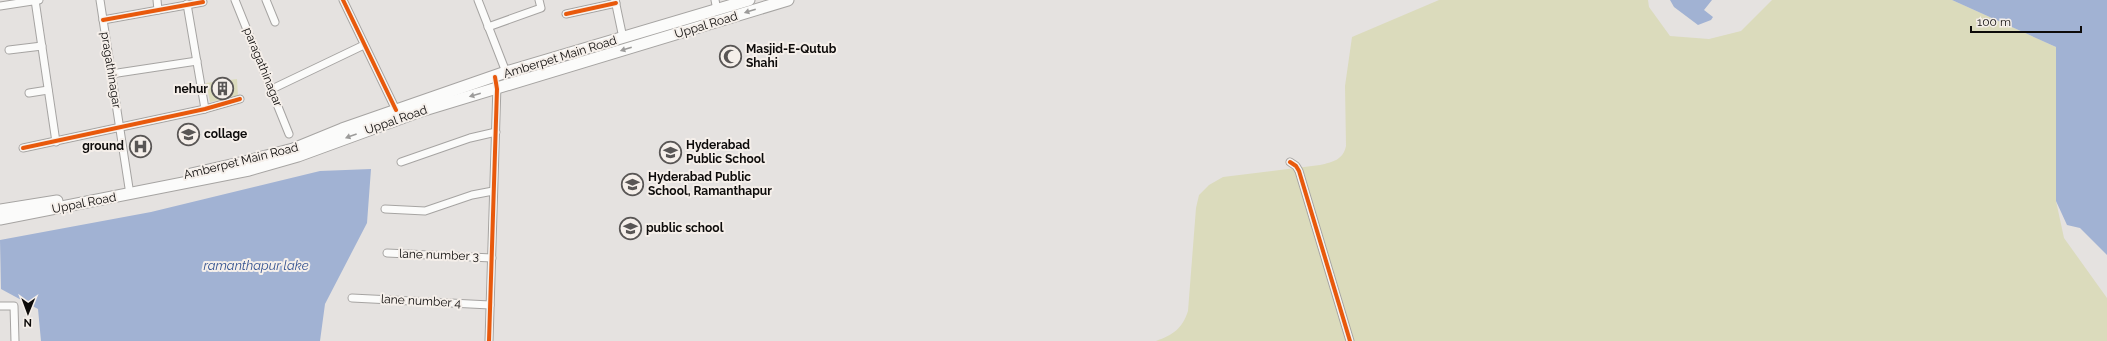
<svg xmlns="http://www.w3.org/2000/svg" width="2107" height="341" font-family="Raleway,sans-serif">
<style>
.green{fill:#dbdbbc}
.water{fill:#a1b2d3}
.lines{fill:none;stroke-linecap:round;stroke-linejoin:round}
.minor-casing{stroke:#a6a4a2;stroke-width:9}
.trunk-casing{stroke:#a6a4a2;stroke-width:13}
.minor{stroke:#fbfbfa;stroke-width:7}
.trunk{stroke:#fbfbfa;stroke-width:11}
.cycleway-casing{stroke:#f5efea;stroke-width:6}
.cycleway{stroke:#e8590c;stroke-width:4}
.oneway{fill:#9c9b9a}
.labels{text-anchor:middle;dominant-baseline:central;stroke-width:4;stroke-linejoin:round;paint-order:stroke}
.street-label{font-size:12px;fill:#0d0b0a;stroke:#f5efea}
.poi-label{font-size:12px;font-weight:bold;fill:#0d0b0a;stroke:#f5efea;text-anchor:start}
.water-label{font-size:13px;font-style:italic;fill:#355391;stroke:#f5efea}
</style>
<rect width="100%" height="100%" fill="#e5e2e0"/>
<g class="green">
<path d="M 1439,0 L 1648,0 L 1649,7 L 1670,36 L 1709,39 L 1741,31 L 1772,0 L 1952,0 L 2056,47 L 2056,201 L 2064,238 L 2107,298 L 2107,341 L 1156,341 C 1173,335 1182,329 1188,311 L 1196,208 L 1199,195 L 1209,185 L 1223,177 L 1320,165 C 1333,162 1343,160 1346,146 L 1345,86 L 1352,37 Z"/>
<path d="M 237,79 L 238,96 L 210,102 L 206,83 Z"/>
</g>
<g class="water">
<path d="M 1670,0 L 1712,0 L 1704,10 L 1713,17 L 1711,20 L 1698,25 L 1674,7 Z"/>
<path d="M 1952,0 L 2107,0 L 2107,255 L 2080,228 L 2067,225 L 2056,201 L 2056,47 Z"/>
<path d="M 371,169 L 367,223 L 325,304 L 320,341 L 41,341 L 38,309 L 1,289 L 0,240 L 151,212 L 320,171 Z"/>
</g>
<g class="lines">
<defs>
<g id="minor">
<path d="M 35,0 L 56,142"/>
<path d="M 100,0 L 129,188"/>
<path d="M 157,0 L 158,10"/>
<path d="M 235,0 L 289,134"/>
<path d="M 266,0 L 275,22"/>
<path d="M 343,0 L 396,110"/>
<path d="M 478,0 L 506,72"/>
<path d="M 615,0 L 623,38"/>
<path d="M 715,0 L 717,10"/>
<path d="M 187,4 L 205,109"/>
<path d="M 0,6 L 39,0"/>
<path d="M 566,14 L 616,3"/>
<path d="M 103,20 L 203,2"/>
<path d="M 488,27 L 541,8 L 539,0"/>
<path d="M 9,50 L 42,46"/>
<path d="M 111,74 L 197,61"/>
<path d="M 272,89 L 364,45"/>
<path d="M 29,93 L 48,90"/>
<path d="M 23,148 L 205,109 L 240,99"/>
<path d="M 401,162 L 470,138 L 496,132"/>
<path d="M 1290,162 L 1296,166 L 1299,171 L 1350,341"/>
<path d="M 385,209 L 425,211 L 472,195 L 493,191"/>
<path d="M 387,253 L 492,258"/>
<path d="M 352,298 L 490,305"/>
<path d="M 0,306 L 14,306 L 15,341"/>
<path d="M 489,341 L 497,85"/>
</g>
<g id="trunk">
<path d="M 191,174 L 244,162 L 293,149 L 342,129 L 506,72 L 749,0"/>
<path d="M 0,210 L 57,201"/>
<path d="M 0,219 L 249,170 L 298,156 L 421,111 L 788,0"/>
</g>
</defs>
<use href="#minor" class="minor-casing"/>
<use href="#trunk" class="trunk-casing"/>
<use href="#minor" class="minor"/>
<use href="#trunk" class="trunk"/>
<defs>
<g id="cycleway">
<path d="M 343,0 L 396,110"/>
<path d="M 566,14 L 616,3"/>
<path d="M 103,20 L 203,2"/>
<path d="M 23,148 L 205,109 L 240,99"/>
<path d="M 1290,162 L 1296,166 L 1299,171 L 1350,341"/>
<path d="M 489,341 L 497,89 L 495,77"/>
</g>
</defs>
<use href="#cycleway" class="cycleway-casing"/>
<use href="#cycleway" class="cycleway"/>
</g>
<defs><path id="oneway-solid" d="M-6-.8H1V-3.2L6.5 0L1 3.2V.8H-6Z"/></defs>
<g class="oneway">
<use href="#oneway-solid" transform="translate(750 11) rotate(163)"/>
<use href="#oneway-solid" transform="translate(626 49) rotate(163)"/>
<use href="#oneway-solid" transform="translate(475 95) rotate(164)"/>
<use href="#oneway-solid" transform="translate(351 136) rotate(160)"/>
</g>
<defs>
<symbol id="mosque-ring" viewBox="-11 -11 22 22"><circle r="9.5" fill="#f5efea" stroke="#595655" stroke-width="1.5"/><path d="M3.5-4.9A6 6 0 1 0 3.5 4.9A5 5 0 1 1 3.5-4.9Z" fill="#595655"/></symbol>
<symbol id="building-ring" viewBox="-11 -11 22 22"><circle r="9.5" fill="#f5efea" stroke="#595655" stroke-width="1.5"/><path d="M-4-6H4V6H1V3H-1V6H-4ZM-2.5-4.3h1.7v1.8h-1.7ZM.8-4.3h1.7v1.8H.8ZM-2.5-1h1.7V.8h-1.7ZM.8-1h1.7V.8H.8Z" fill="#595655"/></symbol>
<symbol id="university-ring" viewBox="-11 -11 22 22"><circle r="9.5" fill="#f5efea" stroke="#595655" stroke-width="1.5"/><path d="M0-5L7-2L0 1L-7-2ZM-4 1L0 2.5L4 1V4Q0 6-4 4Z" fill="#595655"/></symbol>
<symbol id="hospital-ring" viewBox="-11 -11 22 22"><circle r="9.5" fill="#f5efea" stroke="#595655" stroke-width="1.5"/><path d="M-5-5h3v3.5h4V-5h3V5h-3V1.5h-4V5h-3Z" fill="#595655"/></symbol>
<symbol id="school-ring" viewBox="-11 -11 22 22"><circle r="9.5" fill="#f5efea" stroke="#595655" stroke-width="1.5"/><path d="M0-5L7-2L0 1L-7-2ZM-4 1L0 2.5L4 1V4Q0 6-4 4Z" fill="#595655"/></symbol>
</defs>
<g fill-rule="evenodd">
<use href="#mosque-ring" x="718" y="44" width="25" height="25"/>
<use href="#building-ring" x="210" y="76" width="25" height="25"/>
<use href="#university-ring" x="176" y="122" width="25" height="25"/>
<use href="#hospital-ring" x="128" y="134" width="25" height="25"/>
<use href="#school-ring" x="658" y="140" width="25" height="25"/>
<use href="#school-ring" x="620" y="172" width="25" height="25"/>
<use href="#school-ring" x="618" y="216" width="25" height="25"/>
</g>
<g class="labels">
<g class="street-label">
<text transform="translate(706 25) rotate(-17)">Uppal Road</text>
<text transform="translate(560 57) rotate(-17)">Amberpet Main Road</text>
<text transform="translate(263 67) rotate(68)">paragathinagar</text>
<text transform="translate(111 70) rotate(81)">pragathinagar</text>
<text transform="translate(396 120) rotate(-19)">Uppal Road</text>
<text transform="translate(241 161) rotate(-14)">Amberpet Main Road</text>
<text transform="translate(84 203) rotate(-11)">Uppal Road</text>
<text transform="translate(439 255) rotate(2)">lane number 3</text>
<text transform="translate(421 301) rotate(3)">lane number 4</text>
</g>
<g class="poi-label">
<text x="746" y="49">Masjid-E-Qutub<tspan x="746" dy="14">Shahi</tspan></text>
<text x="208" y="89" text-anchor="end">nehur</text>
<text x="204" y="134">collage</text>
<text x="686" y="145">Hyderabad<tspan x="686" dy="14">Public School</tspan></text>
<text x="124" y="146" text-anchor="end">ground</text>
<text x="648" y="177">Hyderabad Public<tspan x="648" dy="14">School, Ramanthapur</tspan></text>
<text x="646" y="228">public school</text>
</g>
<g class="water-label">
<text x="256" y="265">ramanthapur lake</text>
</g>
</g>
<g transform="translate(28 313) rotate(181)" stroke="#f5efea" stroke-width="3" paint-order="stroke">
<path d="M0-3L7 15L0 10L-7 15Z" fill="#0d0b0a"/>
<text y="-6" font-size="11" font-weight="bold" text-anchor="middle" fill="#0d0b0a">N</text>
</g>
<path d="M1971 26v6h110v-6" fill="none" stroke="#0d0b0a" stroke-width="2"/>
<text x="1977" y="26" font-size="12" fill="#0d0b0a" stroke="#f5efea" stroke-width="3" paint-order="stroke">100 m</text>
</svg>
